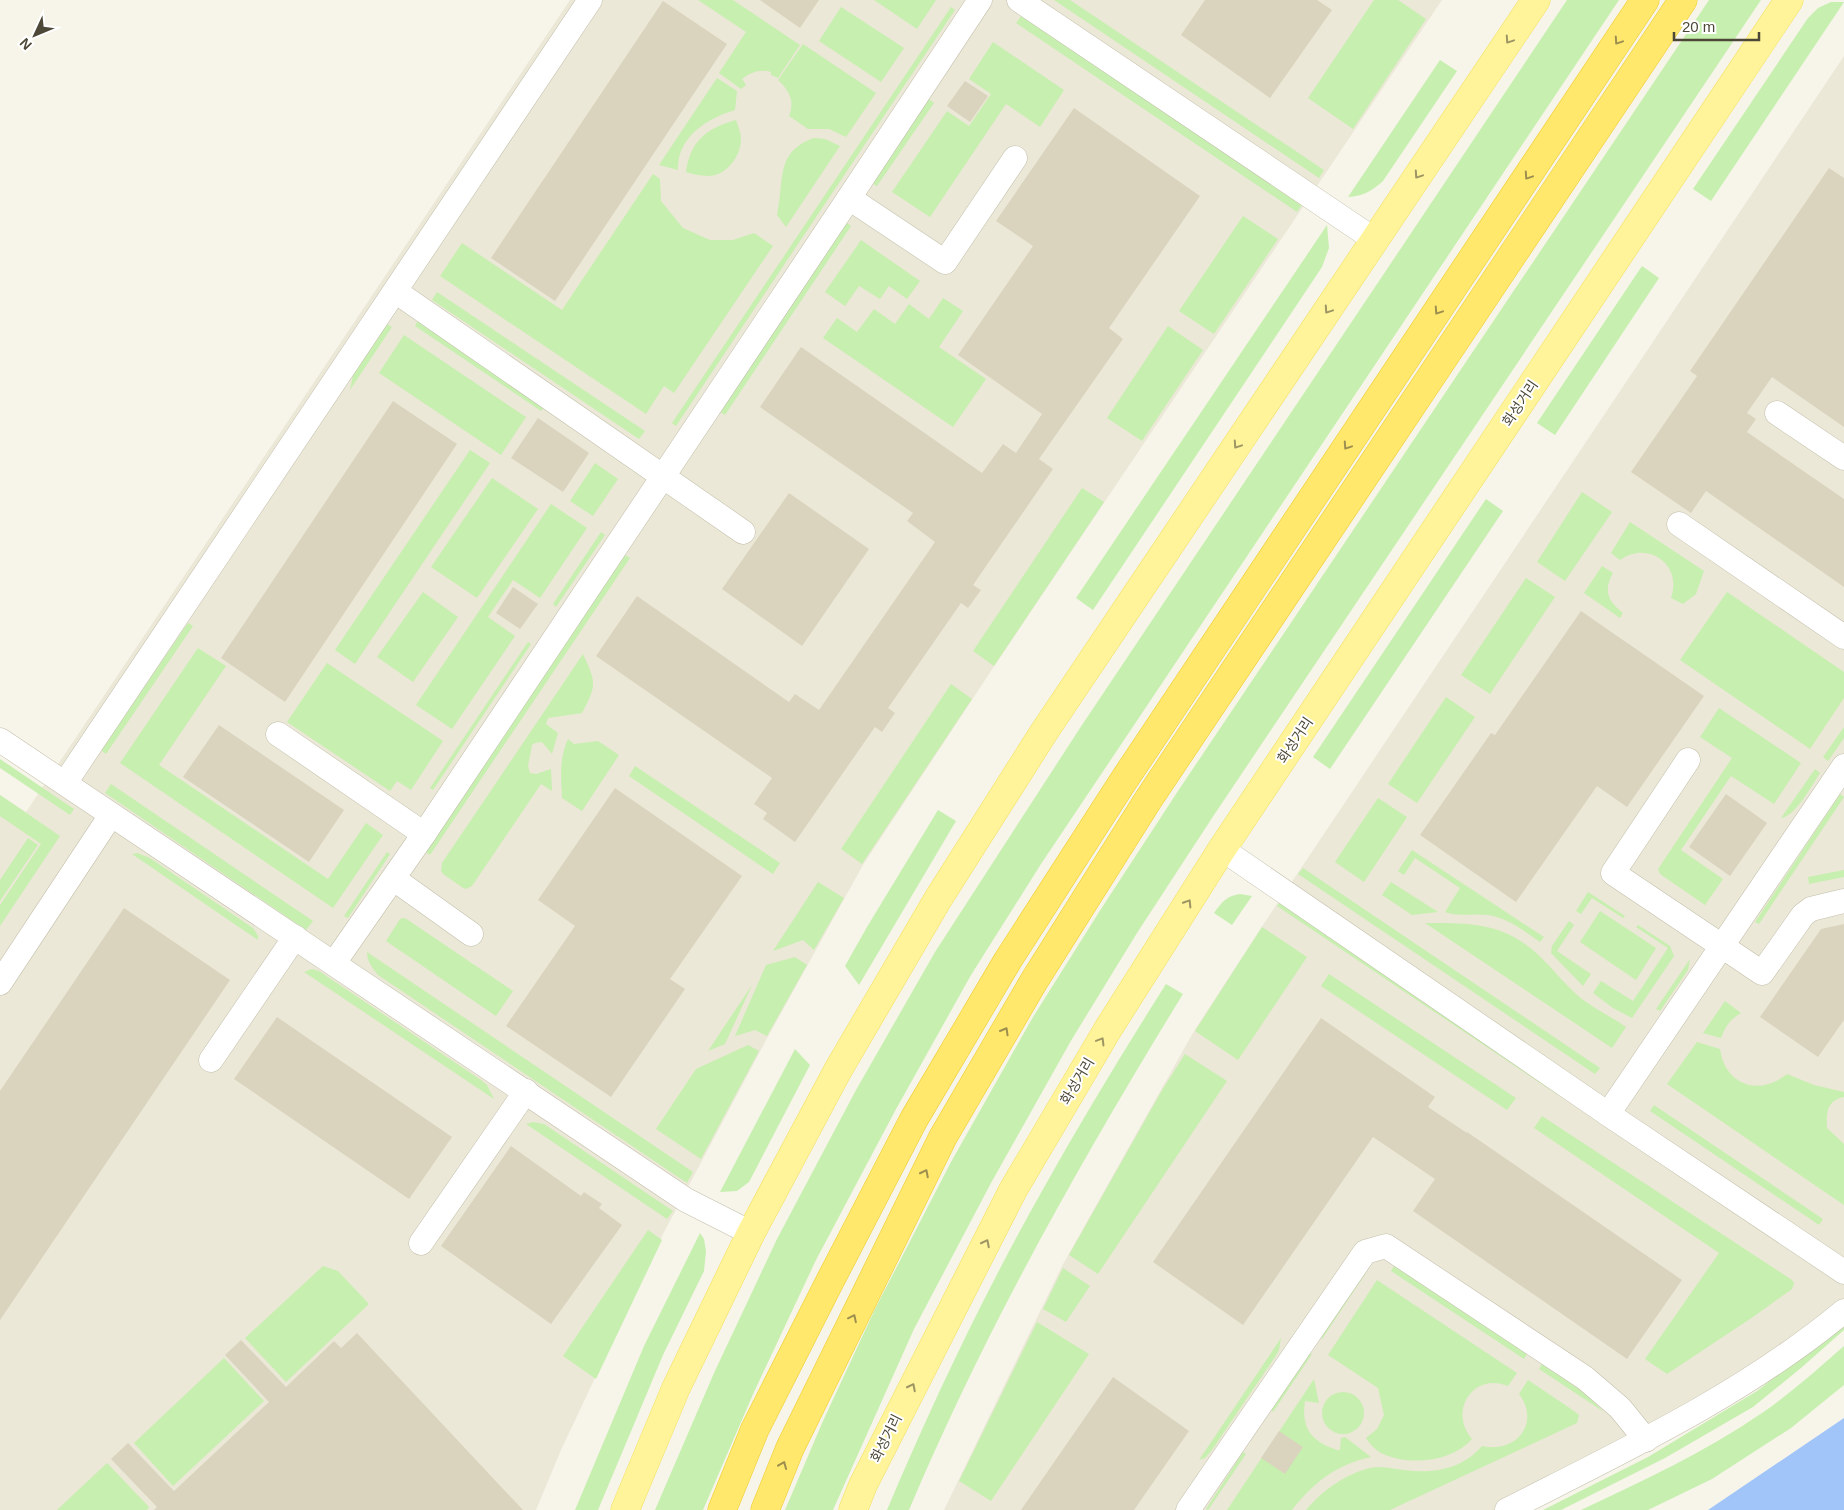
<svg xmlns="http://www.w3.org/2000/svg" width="1844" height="1510" font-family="Helvetica,'Noto Sans KR',sans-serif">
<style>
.residential{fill:#ebe8d7}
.green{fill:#c7efaf}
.water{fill:#a1c5f9}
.building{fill:#dad4be}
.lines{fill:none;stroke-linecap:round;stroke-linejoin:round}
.street-casing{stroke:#c3bfab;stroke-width:25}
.primary-casing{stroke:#f2df5d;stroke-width:29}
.highway-casing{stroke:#efca2b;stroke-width:29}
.street{stroke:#fff;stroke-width:24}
.primary{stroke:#fff49a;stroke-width:28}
.highway{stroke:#ffe86c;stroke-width:28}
.oneway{stroke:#9d9564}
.oneway2{stroke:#9d8f4f}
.labels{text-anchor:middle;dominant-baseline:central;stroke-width:4;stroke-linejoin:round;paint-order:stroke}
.street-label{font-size:14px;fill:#4c4737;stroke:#fff}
</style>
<rect width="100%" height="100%" fill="#f7f5ea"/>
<g class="residential">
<path d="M 570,0 L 1442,0 L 991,671 L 863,865 L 765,1042 L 663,1234 L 561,1450 L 536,1510 L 0,1510 L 0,795 L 26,812 Z"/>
<path d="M 1844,56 L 1844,1316 L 1524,1510 L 944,1510 L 1062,1266 L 1194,1031 L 1263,925 Z"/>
</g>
<g class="green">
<path d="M 698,0 L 733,0 L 800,45 L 778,78 L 771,75 L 771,72 C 760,69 751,72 742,79 L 746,85 L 741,89 L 719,73 L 746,32 Z"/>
<path d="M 874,0 L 936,0 L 917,29 Z"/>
<path d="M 1054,0 L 1070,0 L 1324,170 L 1319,178 Z"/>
<path d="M 1374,0 L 1398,0 L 1426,19 L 1353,129 L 1308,98 Z"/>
<path d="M 1567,0 L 1619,0 L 1116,752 L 1041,864 L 971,975 L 895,1111 L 816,1260 L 754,1392 L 703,1510 L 655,1510 L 714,1373 L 777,1239 L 856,1090 L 935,952 L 1080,728 Z"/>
<path d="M 1709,0 L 1761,0 L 1214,815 L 1137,933 L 1072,1039 L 991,1183 L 914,1329 L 833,1510 L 785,1510 L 823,1421 L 875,1309 L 951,1162 L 1033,1017 L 1101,909 L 1178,791 Z"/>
<path d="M 1831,2 L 1844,2 L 1711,201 L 1693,189 L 1808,18 L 1818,8 Z"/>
<path d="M 841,7 L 904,48 L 881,82 L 819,41 Z"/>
<path d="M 951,7 L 955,10 L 676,426 L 672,423 Z"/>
<path d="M 1021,16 L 1302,205 L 1297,212 L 1016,23 Z"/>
<path d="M 993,42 L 1064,90 L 1040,127 L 1006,104 L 930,217 L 892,192 L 947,111 L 969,126 L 991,94 L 969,79 Z"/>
<path d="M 803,44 L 876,93 L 846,137 L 829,129 L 808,129 L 789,116 C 795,102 790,91 778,80 Z"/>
<path d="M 1440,60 L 1457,71 L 1383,181 C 1372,191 1363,196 1348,197 Z"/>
<path d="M 717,78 L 737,91 L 735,110 C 712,117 688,130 680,154 C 678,159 678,165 678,170 L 659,165 Z"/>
<path d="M 929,99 L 934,103 L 877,186 L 872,183 Z"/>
<path d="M 736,120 C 738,126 741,133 741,139 C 741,153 731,169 718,174 C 708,178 696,175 686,172 C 690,141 707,128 736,120 Z"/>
<path d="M 814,138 L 825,139 L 840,146 L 786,227 L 777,215 C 785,182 774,152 814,138 Z"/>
<path d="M 653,174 L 660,179 L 661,201 L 683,228 L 710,240 L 733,240 L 754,233 L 773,246 L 674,393 L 664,386 L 646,414 L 440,276 L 462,243 L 562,310 Z"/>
<path d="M 1243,216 L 1278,239 L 1214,334 L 1179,311 Z"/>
<path d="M 846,222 L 851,226 L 725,415 L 719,411 Z"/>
<path d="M 1327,225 L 1329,248 L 1322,267 L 1093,610 L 1076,598 Z"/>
<path d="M 861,240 L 920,281 L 907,299 L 889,286 L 880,299 L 859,286 L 845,306 L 825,292 Z"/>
<path d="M 1642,266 L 1659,278 L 1555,435 L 1537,423 Z"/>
<path d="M 437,292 L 645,431 L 639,439 L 432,300 Z"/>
<path d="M 943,298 L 963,311 L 939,347 L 986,379 L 953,427 L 823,338 L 837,318 L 857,332 L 874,309 L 895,324 L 909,304 L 929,319 Z"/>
<path d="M 418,320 L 545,406 L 541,411 L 415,326 Z"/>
<path d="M 387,324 L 392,327 L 350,390 L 353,375 Z"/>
<path d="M 1168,326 L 1203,350 L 1142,441 L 1107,418 Z"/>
<path d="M 404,335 L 526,417 L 501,455 L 379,373 Z"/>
<path d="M 470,450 L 490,463 L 355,664 L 335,650 Z"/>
<path d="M 595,463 L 618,479 L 593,516 L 570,501 Z"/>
<path d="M 492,478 L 538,509 L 477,598 L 431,567 Z"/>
<path d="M 1082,488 L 1104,502 L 994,666 L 973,651 Z"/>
<path d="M 1582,492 L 1612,512 L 1565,581 L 1537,562 Z"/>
<path d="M 1486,499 L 1503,511 L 1330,769 L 1313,757 Z"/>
<path d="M 551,504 L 587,528 L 540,598 L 513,580 L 488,617 L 515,636 L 452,729 L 416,705 Z"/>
<path d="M 1630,522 L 1704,571 L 1696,594 L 1683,604 L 1671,598 C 1683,565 1648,540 1620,560 L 1611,553 Z"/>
<path d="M 601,532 L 605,535 L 556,607 L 553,604 Z"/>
<path d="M 625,555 L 630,558 L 430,855 L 426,852 Z"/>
<path d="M 1602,566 L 1613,573 C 1603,591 1608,601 1623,613 L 1620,618 L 1584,593 Z"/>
<path d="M 1526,578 L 1555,597 L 1490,694 L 1461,675 Z"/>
<path d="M 423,592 L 458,617 L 413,682 L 377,657 Z"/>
<path d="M 1727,592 L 1844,672 L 1844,698 L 1810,749 L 1680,660 Z"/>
<path d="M 188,623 L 193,626 L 106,754 L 101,750 Z"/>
<path d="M 528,642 L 531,644 L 433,790 L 430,788 Z"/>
<path d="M 198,648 L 226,666 L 159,765 L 328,879 L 366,823 L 383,835 L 333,908 L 120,763 Z"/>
<path d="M 583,654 C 596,682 597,685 582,713 L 548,718 L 546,724 L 558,733 L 552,754 L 542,742 L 535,743 L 532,745 L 528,766 L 530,773 L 536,774 L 551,769 L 552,791 L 541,784 L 472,886 L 466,889 L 463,888 L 443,874 L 441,871 L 442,863 Z"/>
<path d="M 327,663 L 443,741 L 411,790 L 397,781 L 390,791 L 287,722 Z"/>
<path d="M 951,684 L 972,699 L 862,864 L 841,849 Z"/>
<path d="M 1446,697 L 1475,717 L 1417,803 L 1388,784 Z"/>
<path d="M 1719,708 L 1801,763 L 1774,804 L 1731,776 L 1681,850 L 1723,879 L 1705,905 L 1660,874 L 1658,869 L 1732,758 L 1700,737 Z"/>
<path d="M 1844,727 L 1844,738 L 1828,761 L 1823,757 Z"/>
<path d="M 568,739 L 574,744 L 598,741 L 619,755 L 582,811 L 562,798 C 561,778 559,758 568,739 Z"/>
<path d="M 0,759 L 74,809 L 70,815 L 0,768 Z"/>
<path d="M 635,766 L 780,863 L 773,874 L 629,776 Z"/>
<path d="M 1815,769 L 1820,773 C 1812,785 1795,817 1781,818 Z"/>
<path d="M 111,784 L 313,921 L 306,930 L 105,793 Z"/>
<path d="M 1840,794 L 1844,797 L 1759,924 L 1755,922 Z"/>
<path d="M 0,795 L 60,836 L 0,926 L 0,905 L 41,844 L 0,816 Z"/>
<path d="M 1378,798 L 1407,817 L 1364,882 L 1335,862 Z"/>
<path d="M 938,810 L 956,821 L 859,985 L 845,966 L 867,927 Z"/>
<path d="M 28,838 L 38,845 L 0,901 L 0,880 Z"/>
<path d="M 1412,850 L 1544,937 L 1540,942 C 1524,931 1508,918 1488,915 C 1474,913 1457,917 1445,912 L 1460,888 L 1415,858 L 1404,875 L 1398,871 Z"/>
<path d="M 387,852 L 390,854 L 348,918 L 344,916 Z"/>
<path d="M 137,853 L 150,858 L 253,928 L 258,936 L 258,940 L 132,854 Z"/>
<path d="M 1303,868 L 1600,1068 L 1595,1074 L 1298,874 Z"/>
<path d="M 1844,870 L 1844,877 L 1809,884 L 1808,877 Z"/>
<path d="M 818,882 L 844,898 L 814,950 L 803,940 L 773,951 Z"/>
<path d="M 1391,882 L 1438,912 L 1412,915 L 1382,895 Z"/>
<path d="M 1588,892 L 1625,916 L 1623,918 L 1592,898 L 1581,914 L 1576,911 Z"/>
<path d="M 1240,894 L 1252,896 L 1232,925 L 1214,913 C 1222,902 1226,896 1240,894 Z"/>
<path d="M 1281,901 L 1562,1090 L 1558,1095 L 1277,906 Z"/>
<path d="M 1600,911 L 1656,948 L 1636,980 L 1580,942 Z"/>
<path d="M 405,918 L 513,991 L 496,1016 L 386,941 L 400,919 Z"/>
<path d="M 1569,921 L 1574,925 L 1557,951 L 1591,974 L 1583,986 L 1551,953 L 1552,946 Z"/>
<path d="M 1425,923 C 1466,923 1501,922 1534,951 C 1549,964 1561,980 1575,993 C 1590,1007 1609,1015 1626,1027 L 1612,1048 Z"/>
<path d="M 1638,925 L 1670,946 L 1674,956 L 1632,1018 L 1613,1008 L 1593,993 L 1601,981 L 1633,1001 L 1668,948 L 1636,927 Z"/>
<path d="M 1262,927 L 1307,957 L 1238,1060 L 1195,1031 Z"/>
<path d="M 367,952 L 693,1172 L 687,1183 L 378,975 C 372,968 367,961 367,952 Z"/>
<path d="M 795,957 L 807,965 L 767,1036 L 755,1030 L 735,1036 L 766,965 Z"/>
<path d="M 1690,959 L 1688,970 L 1660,1011 L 1656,1009 Z"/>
<path d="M 312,969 L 319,971 L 481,1080 L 487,1085 L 494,1099 L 304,972 Z"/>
<path d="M 1329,974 L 1516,1098 L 1507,1110 L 1321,986 Z"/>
<path d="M 1166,984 L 1183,994 C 1081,1160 985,1330 909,1510 L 887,1510 C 933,1401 984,1294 1042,1191 C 1081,1121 1123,1052 1166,984 Z"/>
<path d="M 752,985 L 725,1044 L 708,1051 Z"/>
<path d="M 1725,1001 L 1741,1013 C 1730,1019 1725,1027 1721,1038 L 1703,1033 Z"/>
<path d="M 1697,1042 L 1720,1049 C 1725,1085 1759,1097 1787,1074 L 1814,1085 L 1844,1092 L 1844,1097 C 1827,1100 1826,1113 1827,1128 L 1844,1144 L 1844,1205 L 1667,1084 Z"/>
<path d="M 748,1045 L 759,1051 L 701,1159 L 656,1129 L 696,1069 Z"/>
<path d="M 795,1049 L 810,1065 L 749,1182 L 737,1191 L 720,1192 Z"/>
<path d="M 1185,1054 L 1227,1081 L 1098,1274 L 1069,1255 L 1161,1092 Z"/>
<path d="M 1654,1105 L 1823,1219 L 1819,1225 L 1650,1111 Z"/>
<path d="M 1542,1116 L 1792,1280 L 1794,1283 L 1792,1289 L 1753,1317 L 1667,1374 L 1645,1359 L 1719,1253 L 1534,1128 Z"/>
<path d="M 533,1122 L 544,1124 L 673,1211 L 667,1219 L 526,1124 Z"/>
<path d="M 648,1230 L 662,1240 L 596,1379 L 563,1356 Z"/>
<path d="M 700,1233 L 704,1239 L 706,1251 L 704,1271 L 663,1355 L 598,1510 L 575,1510 L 644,1346 Z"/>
<path d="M 323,1266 L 338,1271 L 369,1304 L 286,1382 L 245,1338 Z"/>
<path d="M 1394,1266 L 1527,1354 L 1524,1359 L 1391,1271 Z"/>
<path d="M 1063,1268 L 1090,1286 L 1066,1322 L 1043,1309 Z"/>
<path d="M 1363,1271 L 1366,1273 L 1322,1339 L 1320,1337 Z"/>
<path d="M 1377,1280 L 1517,1373 L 1508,1386 C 1473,1372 1448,1411 1472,1439 C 1452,1462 1410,1466 1383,1454 C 1376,1451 1370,1444 1366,1438 L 1377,1429 L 1384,1415 L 1378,1388 L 1328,1355 Z"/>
<path d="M 1037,1322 L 1089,1354 L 991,1501 L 959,1481 Z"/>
<path d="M 1844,1323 L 1844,1330 L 1801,1368 L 1753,1407 L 1665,1458 L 1561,1510 L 1543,1510 L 1648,1457 L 1757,1391 Z"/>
<path d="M 1281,1338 L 1279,1350 L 1275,1357 L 1212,1450 L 1205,1458 L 1199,1460 Z"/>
<path d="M 1844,1346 L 1844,1385 L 1791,1428 L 1712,1479 L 1648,1510 L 1581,1510 C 1643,1481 1705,1452 1762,1413 C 1791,1393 1818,1369 1844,1346 Z"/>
<path d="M 1309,1353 L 1312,1354 L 1273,1412 L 1271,1410 Z"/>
<path d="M 224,1358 L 264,1401 L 173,1486 L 134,1443 Z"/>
<path d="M 1542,1364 L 1582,1391 L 1604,1412 L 1539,1369 Z"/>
<path d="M 1314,1379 L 1319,1403 L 1305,1401 C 1301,1428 1311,1441 1337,1450 L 1340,1450 L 1341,1438 L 1345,1437 L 1371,1457 C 1337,1464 1313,1483 1292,1510 L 1227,1510 Z"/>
<path d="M 1528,1380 L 1574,1411 L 1579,1415 L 1577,1423 L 1390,1510 L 1306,1510 C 1322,1491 1345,1474 1370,1468 C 1381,1465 1393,1469 1404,1470 C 1434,1474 1462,1469 1482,1446 C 1516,1454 1541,1423 1519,1394 Z"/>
<circle cx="1343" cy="1413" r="21"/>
<path d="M 1243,1452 L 1246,1454 L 1208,1510 L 1206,1509 Z"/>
<path d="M 107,1463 L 149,1507 L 147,1510 L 57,1510 Z"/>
</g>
<path class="water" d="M 1844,1418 L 1844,1510 L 1708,1510 Z"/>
<g class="building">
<path d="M 760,0 L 819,0 L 800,28 Z"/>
<path d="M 1205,0 L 1317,0 L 1332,10 L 1270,98 L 1181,35 Z"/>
<path d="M 663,1 L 727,44 L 555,301 L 491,258 Z"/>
<path d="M 965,81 L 988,96 L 970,122 L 947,106 Z"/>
<path d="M 1074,108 L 1200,196 L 1109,328 L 1123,339 L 1039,459 L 1053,469 L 973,585 L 981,590 L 968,608 L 961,603 L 888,708 L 895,713 L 882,732 L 875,727 L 795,842 L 763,819 L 767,813 L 754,804 L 772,778 L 596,656 L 637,596 L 789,702 L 795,694 L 819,710 L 935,542 L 907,521 L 913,513 L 760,407 L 801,347 L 982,473 L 1003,444 L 1016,453 L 1042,414 L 958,355 L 1033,246 L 996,221 Z"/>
<path d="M 1829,168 L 1844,178 L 1844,427 L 1772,377 L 1747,413 L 1756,419 L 1747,432 L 1844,499 L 1844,587 L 1706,491 L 1691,513 L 1631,472 L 1697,376 L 1690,371 Z"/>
<path d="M 393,401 L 457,444 L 285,702 L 221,658 Z"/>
<path d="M 538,418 L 589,453 L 563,492 L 511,458 Z"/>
<path d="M 789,493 L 869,549 L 802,646 L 722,589 Z"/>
<path d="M 513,587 L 538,604 L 520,629 L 496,613 Z"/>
<path d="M 1581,611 L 1704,696 L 1627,807 L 1597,786 L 1516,902 L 1420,835 L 1491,733 L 1495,735 Z"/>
<path d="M 219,725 L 344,810 L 309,862 L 183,777 Z"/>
<path d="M 615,788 L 742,876 L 670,979 L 685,989 L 611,1097 L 506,1026 L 575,926 L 538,900 Z"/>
<path d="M 1726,794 L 1767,823 L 1730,876 L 1689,847 Z"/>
<path d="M 124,908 L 230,980 L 0,1320 L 0,1091 Z"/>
<path d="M 1844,924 L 1844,1020 L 1818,1057 L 1760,1017 L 1821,929 Z"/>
<path d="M 277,1017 L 452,1137 L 409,1199 L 234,1079 Z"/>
<path d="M 1321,1018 L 1435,1097 L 1428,1107 L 1467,1133 L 1467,1132 L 1682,1280 L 1627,1359 L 1413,1211 L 1435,1179 L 1373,1137 L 1243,1325 L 1153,1262 Z"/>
<path d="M 511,1146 L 581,1196 L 584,1192 L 602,1204 L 599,1208 L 622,1225 L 551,1324 L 441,1246 Z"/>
<path d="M 357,1333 L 523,1510 L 154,1510 L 157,1507 L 111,1459 L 128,1443 L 174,1491 L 269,1402 L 225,1355 L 241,1340 L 286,1387 L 334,1341 L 341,1348 Z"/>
<path d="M 1113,1377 L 1189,1431 L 1134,1510 L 1021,1510 Z"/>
<path d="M 1279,1431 L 1303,1447 L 1285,1474 L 1261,1458 Z"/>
</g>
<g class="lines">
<defs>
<g id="street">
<path d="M 1019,0 L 1375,240"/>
<path d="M 849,198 L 945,262 L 1015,158"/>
<path d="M 395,291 L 743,532"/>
<path d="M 1777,413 L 1844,458"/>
<path d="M 1679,524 L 1844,637"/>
<path d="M 278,734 L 424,834"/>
<path d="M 0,740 L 686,1200 L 751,1233"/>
<path d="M 1688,760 L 1613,873 L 1762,973 L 1803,915 L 1811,909 L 1844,901"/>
<path d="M 65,783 L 590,0"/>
<path d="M 1222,849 L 1608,1114 L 1844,1272"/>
<path d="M 394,879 L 471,934"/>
<path d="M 334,963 L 424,834 L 849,198 L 980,0"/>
<path d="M 0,983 L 111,815"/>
<path d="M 211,1060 L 295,937"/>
<path d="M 1608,1114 L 1844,766"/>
<path d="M 421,1243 L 526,1091"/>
<path d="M 1188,1510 L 1365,1252 L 1386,1246 L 1585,1378 L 1620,1408 L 1646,1440"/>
<path d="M 1507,1510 C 1623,1451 1743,1395 1844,1311"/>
</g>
<g id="primary">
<path d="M 625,1510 L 676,1388 L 751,1233 L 838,1070 L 938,899 L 1044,732 L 1536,0"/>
<path d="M 853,1510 L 863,1485 L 1013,1190 L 1108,1029 L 1222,849 L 1789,0"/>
</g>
<g id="highway">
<path d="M 722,1510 L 755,1429 L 830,1281 L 914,1119 L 1008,960 L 1122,783 L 1645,0"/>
<path d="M 765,1510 L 790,1448 L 943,1137 L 1034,981 L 1148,800 L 1683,0"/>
</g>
</defs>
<use href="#street" class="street-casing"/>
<use href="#primary" class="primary-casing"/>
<use href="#highway" class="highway-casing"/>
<use href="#street" class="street"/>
<use href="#primary" class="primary"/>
<use href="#highway" class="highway"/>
</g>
<defs><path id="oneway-chevron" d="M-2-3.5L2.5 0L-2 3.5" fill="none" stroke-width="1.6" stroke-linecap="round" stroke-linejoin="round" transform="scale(1.25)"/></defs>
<g class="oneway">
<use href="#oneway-chevron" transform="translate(1509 40) rotate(124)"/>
<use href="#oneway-chevron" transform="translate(1418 175) rotate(124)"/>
<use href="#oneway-chevron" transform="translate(1328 310) rotate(124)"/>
<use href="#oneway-chevron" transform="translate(1237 445) rotate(124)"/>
<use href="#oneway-chevron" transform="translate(1188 903) rotate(-58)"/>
<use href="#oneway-chevron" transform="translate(1101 1041) rotate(-59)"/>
<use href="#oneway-chevron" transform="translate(986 1243) rotate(-63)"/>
<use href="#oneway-chevron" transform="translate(912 1387) rotate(-63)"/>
</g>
<g class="oneway2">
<use href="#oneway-chevron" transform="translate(1618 41) rotate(124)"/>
<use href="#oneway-chevron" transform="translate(1528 176) rotate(124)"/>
<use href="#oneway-chevron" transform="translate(1438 311) rotate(124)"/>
<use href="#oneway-chevron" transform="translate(1347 446) rotate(124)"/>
<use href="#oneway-chevron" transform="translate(1005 1031) rotate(-60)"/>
<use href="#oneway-chevron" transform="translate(925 1173) rotate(-63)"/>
<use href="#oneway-chevron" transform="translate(853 1318) rotate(-64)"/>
<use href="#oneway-chevron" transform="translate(783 1465) rotate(-68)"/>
</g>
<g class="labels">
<g class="street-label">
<text transform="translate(1520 403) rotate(-56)">화성거리</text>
<text transform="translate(1295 740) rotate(-56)">화성거리</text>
<text transform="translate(1077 1081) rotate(-59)">화성거리</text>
<text transform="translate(886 1438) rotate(-63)">화성거리</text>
</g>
</g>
<g transform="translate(35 35) rotate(226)" stroke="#ffffff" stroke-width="4" paint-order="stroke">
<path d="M0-4L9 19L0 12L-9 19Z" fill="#4c4737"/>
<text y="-8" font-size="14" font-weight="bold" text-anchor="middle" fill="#4c4737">N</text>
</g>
<path d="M1674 32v8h85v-8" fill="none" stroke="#4c4737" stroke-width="2.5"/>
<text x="1682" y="32" font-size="15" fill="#4c4737" stroke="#ffffff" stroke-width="4" paint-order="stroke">20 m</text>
</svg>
